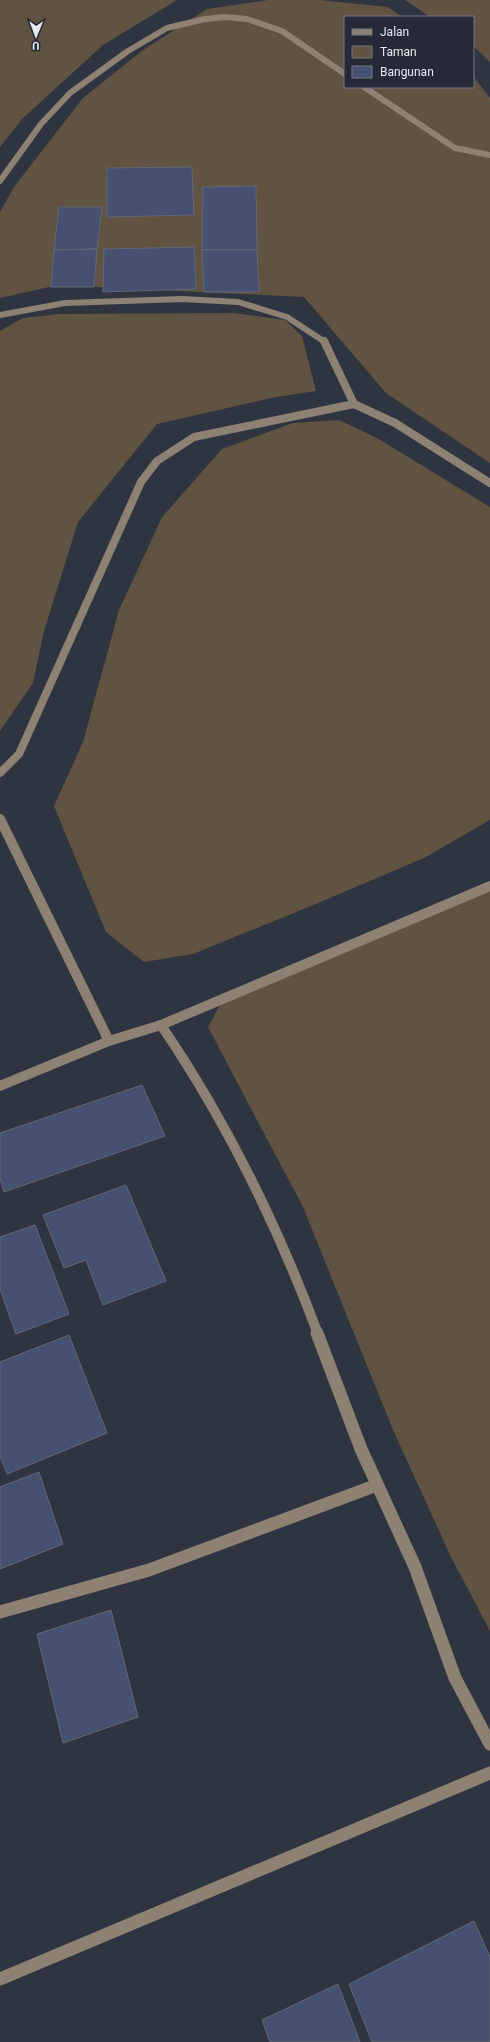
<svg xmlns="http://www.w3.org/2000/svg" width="490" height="2042" font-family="Roboto,sans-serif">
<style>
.green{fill:#605341}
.building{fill:#465070;stroke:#636877}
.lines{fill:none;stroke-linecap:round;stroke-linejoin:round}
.minor-far3{stroke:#8c8173;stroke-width:6}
.minor-far2{stroke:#8c8173;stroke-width:8}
.minor-far1{stroke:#8c8173;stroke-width:10}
.minor{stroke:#8c8173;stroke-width:13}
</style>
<rect width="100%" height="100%" fill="#2f3441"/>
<g class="green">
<path d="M 0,0 L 177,0 L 103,45 L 22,119 L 0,147 Z"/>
<path d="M 268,0 L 320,0 L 388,7 L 402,17 L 345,17 L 345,87 L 473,87 L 473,76 L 490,98 L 490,463 L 386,393 L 304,297 L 58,285 L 0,298 L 0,212 L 14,187 L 83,98 L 143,50 L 207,9 Z"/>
<path d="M 405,0 L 490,0 L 490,62 L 473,46 L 473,17 L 430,17 Z"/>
<path d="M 234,313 L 285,320 L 302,336 L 316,391 L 276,397 L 157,424 L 78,522 L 44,631 L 33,683 L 0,731 L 0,331 L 23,318 L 59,314 Z"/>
<path d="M 339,420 L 377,438 L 490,507 L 490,820 L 424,858 L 311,906 L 193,954 L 144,962 L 106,932 L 54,806 L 83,742 L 119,610 L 162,517 L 222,449 L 293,423 Z"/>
<path d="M 490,884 L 490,1631 L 451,1557 L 393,1430 L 303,1207 L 208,1027 L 222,1001 Z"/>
</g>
<g class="building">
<path d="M 192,167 L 194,215 L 107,217 L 107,168 Z"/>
<path d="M 256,186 L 257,250 L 202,250 L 203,187 Z"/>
<path d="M 59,207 L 102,207 L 97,249 L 54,250 Z"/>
<path d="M 194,247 L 196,289 L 103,292 L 104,249 Z"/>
<path d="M 97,249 L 94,287 L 51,287 L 54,250 Z"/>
<path d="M 202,250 L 257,250 L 259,292 L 204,292 Z"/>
<path d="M 142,1085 L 165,1136 L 4,1192 L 0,1179 L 0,1133 Z"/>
<path d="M 126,1185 L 166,1281 L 103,1305 L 86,1260 L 64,1268 L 43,1215 Z"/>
<path d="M 35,1225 L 69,1314 L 16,1334 L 0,1289 L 0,1237 Z"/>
<path d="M 69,1335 L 107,1433 L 7,1474 L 0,1456 L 0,1362 Z"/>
<path d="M 39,1472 L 63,1544 L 0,1569 L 0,1487 Z"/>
<path d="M 111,1610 L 138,1717 L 63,1743 L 37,1634 Z"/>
<path d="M 474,1921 L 490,1957 L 490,2042 L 372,2042 L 349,1984 Z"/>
<path d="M 338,1984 L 360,2042 L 270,2042 L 262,2020 Z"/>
</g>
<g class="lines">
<g class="minor-far3">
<path d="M 364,87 L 455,148 L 490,155"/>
<path d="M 0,181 L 41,124 L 70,93 L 128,51 L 167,28 L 205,19 L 225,17 L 247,19 L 282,31 L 345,74"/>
<path d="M 0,315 L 65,303 L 182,299 L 238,302 L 287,317 L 325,342"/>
</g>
<g class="minor-far2">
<path d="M 324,341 L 354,404"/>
<path d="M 0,773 L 19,754 L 141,482 L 157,461 L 194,437 L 354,404 L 395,423 L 490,483"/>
</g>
<g class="minor-far1">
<path d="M 0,819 L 109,1041 L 161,1025 L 490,886"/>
<path d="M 161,1025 C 225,1119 278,1227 318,1334"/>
<path d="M 0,1086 L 109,1041"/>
</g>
<g class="minor">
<path d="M 317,1333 L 361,1449 L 415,1567 L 455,1678 L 490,1744"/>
<path d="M 0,1612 L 149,1570 L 377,1485"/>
<path d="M 0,1979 L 490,1773"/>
</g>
</g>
<rect x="344" y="16" width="130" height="72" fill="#262a36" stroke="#737781"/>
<rect x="352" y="29" width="20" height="6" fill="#8c8173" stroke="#737781"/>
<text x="380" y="36" font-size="12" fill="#e7eaf2">Jalan</text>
<rect x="352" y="46" width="20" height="12" fill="#605341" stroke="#737781"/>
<text x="380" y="56" font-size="12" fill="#e7eaf2">Taman</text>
<rect x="352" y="66" width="20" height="12" fill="#465070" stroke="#737781"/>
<text x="380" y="76" font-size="12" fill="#e7eaf2">Bangunan</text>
<g transform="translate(36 36) rotate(181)" stroke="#262a36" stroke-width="3" paint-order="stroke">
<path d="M0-3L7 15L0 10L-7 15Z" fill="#e7eaf2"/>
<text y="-6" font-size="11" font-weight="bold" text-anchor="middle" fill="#e7eaf2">U</text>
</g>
</svg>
